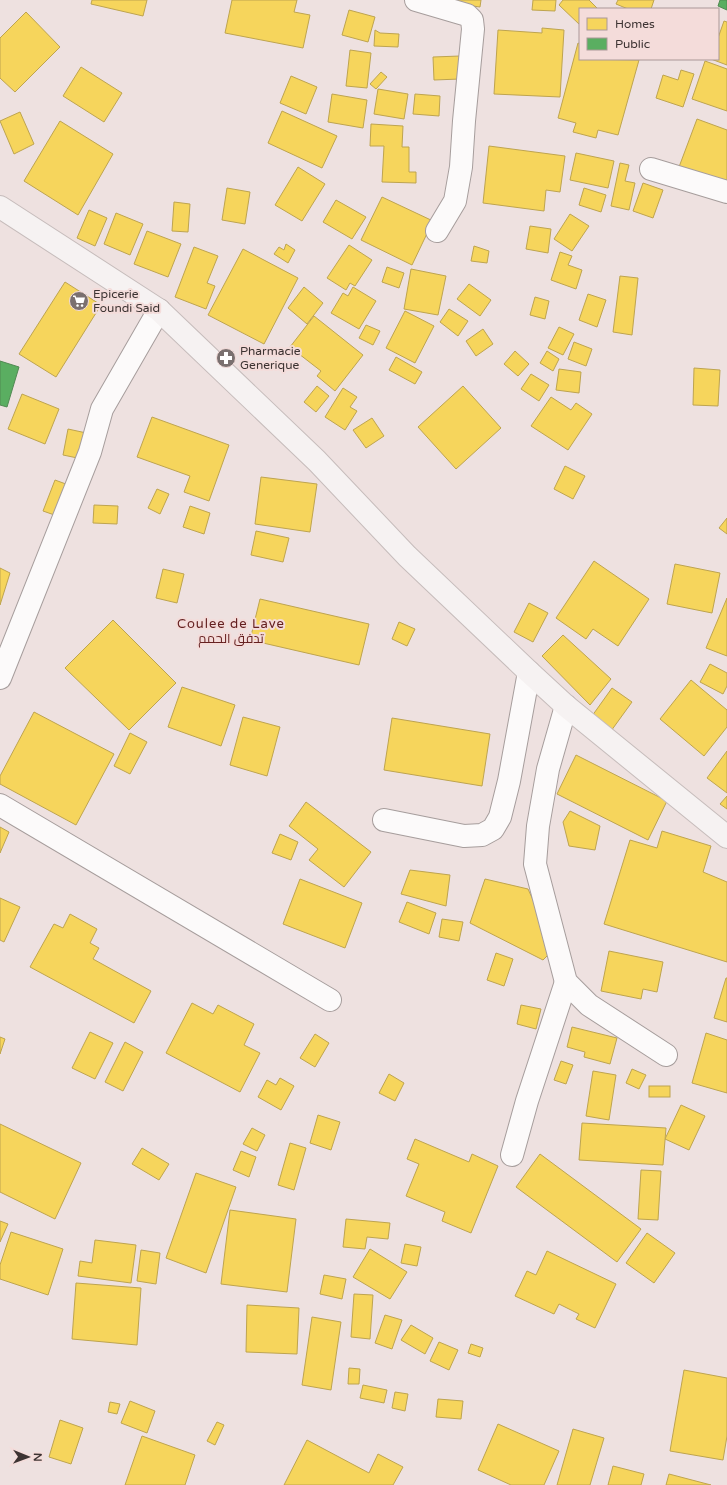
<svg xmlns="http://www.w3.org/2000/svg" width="727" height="1485" font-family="'Varela Round',Cairo,sans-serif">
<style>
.homes{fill:#f6d55c;stroke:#bea44f}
.public{fill:#5aae61;stroke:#518953}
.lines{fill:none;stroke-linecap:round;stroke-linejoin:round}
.minor-casing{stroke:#a69d9c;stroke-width:24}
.major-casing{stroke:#c6bcbb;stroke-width:24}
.minor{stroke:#fcfafa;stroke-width:22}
.major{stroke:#f6f2f2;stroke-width:22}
.labels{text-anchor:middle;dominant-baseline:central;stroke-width:4;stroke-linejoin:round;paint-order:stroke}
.poi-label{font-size:12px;fill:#3c3332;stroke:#f4dcda;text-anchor:start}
.neighbourhood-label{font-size:13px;letter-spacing:1px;fill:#652020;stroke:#f4dcda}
</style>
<rect width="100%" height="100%" fill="#eee1e0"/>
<g class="homes">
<path d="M 92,0 L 147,0 L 143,16 L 91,4 Z"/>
<path d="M 232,0 L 297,0 L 294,12 L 310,15 L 303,48 L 225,33 Z"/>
<path d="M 458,0 L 481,0 L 480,7 L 458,4 Z"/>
<path d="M 533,0 L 556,0 L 555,11 L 532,10 Z"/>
<path d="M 563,0 L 589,0 L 598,9 L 580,9 L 580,25 L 559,5 Z"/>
<path d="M 618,0 L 654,0 L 651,9 L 628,9 L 616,4 Z"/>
<path d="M 349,10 L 375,17 L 368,42 L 342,35 Z"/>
<path d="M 26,12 L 60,47 L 15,92 L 0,78 L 0,38 Z"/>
<path d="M 724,21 L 727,22 L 727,65 L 711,59 L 718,59 L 718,38 Z"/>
<path d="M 542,28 L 564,30 L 560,97 L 494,94 L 498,30 L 542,33 Z"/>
<path d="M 375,30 L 380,33 L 399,34 L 398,47 L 374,46 Z"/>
<path d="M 578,43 L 580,44 L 580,59 L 639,60 L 618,135 L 598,130 L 596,138 L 573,132 L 576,123 L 558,118 Z"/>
<path d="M 350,50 L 371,53 L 367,88 L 346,86 Z"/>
<path d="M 460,56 L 460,79 L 434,80 L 433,57 Z"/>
<path d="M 705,61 L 727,69 L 727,111 L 692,99 Z"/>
<path d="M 81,67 L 122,93 L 104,122 L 63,96 Z"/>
<path d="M 681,70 L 694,74 L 683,107 L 656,98 L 663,75 L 678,80 Z"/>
<path d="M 381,72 L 387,77 L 376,89 L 370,84 Z"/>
<path d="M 291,76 L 317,87 L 306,114 L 280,103 Z"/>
<path d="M 378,89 L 408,94 L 404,119 L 374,114 Z"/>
<path d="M 332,94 L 367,100 L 363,128 L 328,122 Z"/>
<path d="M 415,94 L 440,96 L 439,116 L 413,114 Z"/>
<path d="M 282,111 L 337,136 L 322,168 L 268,143 Z"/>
<path d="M 20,112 L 34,144 L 14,154 L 0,121 Z"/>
<path d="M 697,119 L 727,130 L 727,185 L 679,167 Z"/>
<path d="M 60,121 L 113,154 L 78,215 L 24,181 Z"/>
<path d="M 371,124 L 403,126 L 402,147 L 409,147 L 409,172 L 416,172 L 416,183 L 382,182 L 384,146 L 370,146 Z"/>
<path d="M 489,146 L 565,156 L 560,192 L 546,190 L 544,211 L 483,203 Z"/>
<path d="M 576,153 L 614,161 L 608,188 L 570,180 Z"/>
<path d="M 620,163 L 629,165 L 625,181 L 635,183 L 629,210 L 611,206 Z"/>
<path d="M 298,167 L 325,184 L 302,221 L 275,205 Z"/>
<path d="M 643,183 L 663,190 L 653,218 L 633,211 Z"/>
<path d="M 227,188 L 250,192 L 245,224 L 222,220 Z"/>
<path d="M 584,188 L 606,195 L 601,212 L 579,205 Z"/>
<path d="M 382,197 L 433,221 L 412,265 L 361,240 Z"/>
<path d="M 336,200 L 366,217 L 352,239 L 323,222 Z"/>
<path d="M 174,202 L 190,204 L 188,232 L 172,231 Z"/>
<path d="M 89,210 L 107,218 L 95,246 L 77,238 Z"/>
<path d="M 116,213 L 143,224 L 130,255 L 104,244 Z"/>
<path d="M 570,214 L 589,226 L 572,251 L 554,239 Z"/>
<path d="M 530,226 L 551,229 L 548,253 L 526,249 Z"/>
<path d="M 147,231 L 181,244 L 168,277 L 134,264 Z"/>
<path d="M 286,244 L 295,250 L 288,263 L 274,254 L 279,247 L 284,250 Z"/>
<path d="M 349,245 L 372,260 L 355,286 L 350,283 L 346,290 L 327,278 Z"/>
<path d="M 474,246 L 489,251 L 487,263 L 471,261 Z"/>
<path d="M 194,247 L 218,256 L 207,283 L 215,286 L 206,309 L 175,297 Z"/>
<path d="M 243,249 L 298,278 L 264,344 L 208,315 Z"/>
<path d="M 560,252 L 572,256 L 568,265 L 582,270 L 576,289 L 551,280 Z"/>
<path d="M 387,267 L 404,273 L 399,288 L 382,282 Z"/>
<path d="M 411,269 L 446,276 L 438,315 L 404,309 Z"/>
<path d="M 620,276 L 638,278 L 632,335 L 613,332 Z"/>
<path d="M 65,282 L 101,305 L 56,377 L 19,354 Z"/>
<path d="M 469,284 L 491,300 L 480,316 L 457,299 Z"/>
<path d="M 304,287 L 323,303 L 307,324 L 288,308 Z"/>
<path d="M 353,287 L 376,301 L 359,329 L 331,313 L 343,293 L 348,296 Z"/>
<path d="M 588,294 L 606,300 L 597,327 L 579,320 Z"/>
<path d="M 535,297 L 549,301 L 545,319 L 530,315 Z"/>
<path d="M 449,309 L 468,321 L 458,336 L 440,322 Z"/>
<path d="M 405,311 L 434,326 L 415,363 L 386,348 Z"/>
<path d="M 314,316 L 363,355 L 335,391 L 317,376 L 321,371 L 290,347 Z"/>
<path d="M 366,325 L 380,331 L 373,345 L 359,338 Z"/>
<path d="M 559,327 L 574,334 L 563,355 L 548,348 Z"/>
<path d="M 483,329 L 493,344 L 476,356 L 466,341 Z"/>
<path d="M 574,342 L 592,349 L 586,366 L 568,359 Z"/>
<path d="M 515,351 L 529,364 L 518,376 L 504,364 Z"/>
<path d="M 547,351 L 559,359 L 553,371 L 540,363 Z"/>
<path d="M 396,357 L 422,372 L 415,384 L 389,370 Z"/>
<path d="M 694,368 L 720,370 L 718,406 L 693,405 Z"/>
<path d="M 559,369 L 581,372 L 579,393 L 556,390 Z"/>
<path d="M 531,374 L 549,385 L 539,401 L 521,389 Z"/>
<path d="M 317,386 L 329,396 L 316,412 L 304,402 Z"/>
<path d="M 463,386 L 501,428 L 456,469 L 418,427 Z"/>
<path d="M 343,388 L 357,397 L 350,407 L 357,411 L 345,430 L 325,417 Z"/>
<path d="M 22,394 L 59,409 L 45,444 L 8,429 Z"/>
<path d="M 551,397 L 571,410 L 576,403 L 592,414 L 568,450 L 531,426 Z"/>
<path d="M 152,417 L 229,445 L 209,501 L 184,492 L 190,476 L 137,457 Z"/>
<path d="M 372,418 L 384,436 L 366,448 L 353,430 Z"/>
<path d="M 68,429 L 91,434 L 87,460 L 63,455 Z"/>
<path d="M 565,466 L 585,476 L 573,499 L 554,489 Z"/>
<path d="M 261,477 L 317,484 L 310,532 L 255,524 Z"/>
<path d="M 55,480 L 74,487 L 63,518 L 43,511 Z"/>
<path d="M 157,489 L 169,494 L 160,514 L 148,508 Z"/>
<path d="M 94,505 L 118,506 L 117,524 L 93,523 Z"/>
<path d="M 190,506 L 210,513 L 204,534 L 183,527 Z"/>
<path d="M 727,518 L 727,534 L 719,528 Z"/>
<path d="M 256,531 L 289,538 L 283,562 L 251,555 Z"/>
<path d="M 594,561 L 649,599 L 618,646 L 593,629 L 586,639 L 556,618 Z"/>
<path d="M 675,564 L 720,573 L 712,613 L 667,604 Z"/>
<path d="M 0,568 L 10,573 L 0,605 Z"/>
<path d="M 163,569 L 184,574 L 177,603 L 156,598 Z"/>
<path d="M 727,598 L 727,656 L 706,648 Z"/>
<path d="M 260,599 L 369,624 L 359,665 L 250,640 Z"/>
<path d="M 529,603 L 548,613 L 533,642 L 514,632 Z"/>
<path d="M 113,620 L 176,683 L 129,730 L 65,668 Z"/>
<path d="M 399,622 L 415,629 L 407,646 L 392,639 Z"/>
<path d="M 563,635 L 611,679 L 590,705 L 542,656 Z"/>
<path d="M 710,664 L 727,673 L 727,686 L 723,694 L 700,682 Z"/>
<path d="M 691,680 L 727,710 L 727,727 L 704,756 L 660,719 Z"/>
<path d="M 182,687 L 235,705 L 221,746 L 168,727 Z"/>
<path d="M 612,688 L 632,702 L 611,731 L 592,716 Z"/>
<path d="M 34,712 L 114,754 L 76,825 L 0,784 L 0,776 Z"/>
<path d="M 243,717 L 280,727 L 267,776 L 230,765 Z"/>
<path d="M 392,718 L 490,734 L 482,786 L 384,770 Z"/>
<path d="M 130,733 L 147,742 L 130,774 L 114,766 Z"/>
<path d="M 727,751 L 727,793 L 707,778 Z"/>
<path d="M 576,755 L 667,801 L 648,840 L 557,794 Z"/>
<path d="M 727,796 L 727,809 L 720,804 Z"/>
<path d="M 306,802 L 371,852 L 344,887 L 309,860 L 318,849 L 289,826 Z"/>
<path d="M 570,811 L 600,826 L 595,850 L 569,846 L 563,822 Z"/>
<path d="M 0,827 L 9,832 L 0,853 Z"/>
<path d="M 662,831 L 711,846 L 703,872 L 727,882 L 727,962 L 604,924 L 630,840 L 657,848 Z"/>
<path d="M 280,834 L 298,842 L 291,860 L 272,853 Z"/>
<path d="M 410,870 L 450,875 L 446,906 L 401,894 Z"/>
<path d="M 300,879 L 362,903 L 345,948 L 283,924 Z"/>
<path d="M 485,879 L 528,889 L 555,948 L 543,960 L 470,923 Z"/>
<path d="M 0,898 L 20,907 L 4,942 L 0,940 Z"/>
<path d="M 407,902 L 436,913 L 429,934 L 399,922 Z"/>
<path d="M 70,914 L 97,929 L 90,943 L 99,948 L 93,959 L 151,991 L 134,1023 L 30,967 L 54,924 L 63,928 Z"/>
<path d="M 442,919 L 463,922 L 459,941 L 439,937 Z"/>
<path d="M 609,951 L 663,962 L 657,992 L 643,989 L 641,999 L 601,991 Z"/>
<path d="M 496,953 L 513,959 L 504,986 L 487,980 Z"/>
<path d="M 726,978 L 727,978 L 727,1022 L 714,1018 Z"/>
<path d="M 192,1003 L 213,1014 L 218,1005 L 254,1024 L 244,1045 L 260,1053 L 240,1092 L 166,1053 Z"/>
<path d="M 521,1005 L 541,1009 L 536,1029 L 517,1024 Z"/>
<path d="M 572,1027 L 617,1038 L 610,1064 L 584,1057 L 585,1052 L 567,1047 Z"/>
<path d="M 90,1032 L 113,1043 L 95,1079 L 72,1068 Z"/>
<path d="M 706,1033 L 727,1040 L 727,1093 L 692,1083 Z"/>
<path d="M 315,1034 L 329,1043 L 315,1067 L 300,1058 Z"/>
<path d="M 0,1037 L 5,1039 L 0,1054 Z"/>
<path d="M 125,1042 L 143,1052 L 123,1091 L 105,1082 Z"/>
<path d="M 561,1061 L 573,1065 L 566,1084 L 554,1080 Z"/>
<path d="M 632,1069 L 646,1075 L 639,1089 L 626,1083 Z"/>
<path d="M 593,1071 L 616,1075 L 609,1120 L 586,1116 Z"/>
<path d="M 389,1074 L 404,1083 L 395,1101 L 379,1093 Z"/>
<path d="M 280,1078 L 294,1086 L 281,1110 L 258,1097 L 267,1080 L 276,1085 Z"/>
<rect x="649" y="1086" width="21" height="11"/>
<path d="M 681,1105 L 705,1116 L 689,1150 L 665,1139 Z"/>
<path d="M 318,1115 L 340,1122 L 331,1150 L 310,1143 Z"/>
<path d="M 582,1123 L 666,1128 L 663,1165 L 579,1160 Z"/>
<path d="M 0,1124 L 81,1163 L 55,1219 L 0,1192 Z"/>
<path d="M 252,1128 L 265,1135 L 257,1151 L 243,1144 Z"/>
<path d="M 415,1139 L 469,1162 L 472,1154 L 498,1166 L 471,1233 L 442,1221 L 445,1212 L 406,1196 L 419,1164 L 407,1159 Z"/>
<path d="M 290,1143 L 306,1148 L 294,1190 L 278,1185 Z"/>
<path d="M 142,1148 L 169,1164 L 159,1180 L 132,1164 Z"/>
<path d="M 241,1151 L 256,1157 L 249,1177 L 233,1170 Z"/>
<path d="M 540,1154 L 641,1229 L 617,1262 L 516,1187 Z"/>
<path d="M 641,1170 L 661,1171 L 658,1220 L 638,1219 Z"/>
<path d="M 196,1173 L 236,1187 L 206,1273 L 166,1258 Z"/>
<path d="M 230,1210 L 296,1219 L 287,1292 L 221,1284 Z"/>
<path d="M 346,1219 L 390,1223 L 388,1239 L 367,1237 L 365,1249 L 343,1247 Z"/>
<path d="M 0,1221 L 8,1224 L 0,1242 Z"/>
<path d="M 11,1232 L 63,1249 L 48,1295 L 0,1279 L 0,1265 Z"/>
<path d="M 647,1233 L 675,1253 L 654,1283 L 626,1263 Z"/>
<path d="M 95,1240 L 136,1245 L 131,1283 L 78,1276 L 80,1261 L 92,1263 Z"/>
<path d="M 405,1244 L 421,1247 L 417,1266 L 401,1263 Z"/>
<path d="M 370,1249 L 407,1272 L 390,1299 L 353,1277 Z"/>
<path d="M 141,1250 L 160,1253 L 156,1284 L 137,1281 Z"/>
<path d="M 547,1251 L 616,1284 L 595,1328 L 576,1319 L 579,1314 L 559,1304 L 554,1314 L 515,1296 L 527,1271 L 536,1275 Z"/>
<path d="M 324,1275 L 346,1279 L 342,1299 L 320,1294 Z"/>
<path d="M 76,1283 L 141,1288 L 137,1345 L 72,1339 Z"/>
<path d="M 354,1294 L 373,1295 L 370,1339 L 351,1337 Z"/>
<path d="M 247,1305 L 299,1308 L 297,1354 L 246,1352 Z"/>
<path d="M 385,1315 L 402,1320 L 392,1349 L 375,1343 Z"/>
<path d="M 312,1317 L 341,1322 L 331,1390 L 302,1385 Z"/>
<path d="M 411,1325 L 433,1338 L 425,1354 L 401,1340 Z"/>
<path d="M 439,1342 L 458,1350 L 449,1370 L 430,1361 Z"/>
<path d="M 471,1344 L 483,1348 L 480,1357 L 468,1353 Z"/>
<path d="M 349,1368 L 360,1369 L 359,1384 L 348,1384 Z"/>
<path d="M 684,1370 L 727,1378 L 727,1436 L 723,1460 L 670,1451 Z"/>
<path d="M 363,1385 L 387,1390 L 384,1403 L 360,1398 Z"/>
<path d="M 395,1392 L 408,1394 L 405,1411 L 392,1408 Z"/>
<path d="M 438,1399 L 463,1401 L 461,1419 L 436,1417 Z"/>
<path d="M 130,1401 L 155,1411 L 147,1433 L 121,1423 Z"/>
<path d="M 110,1402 L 120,1404 L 117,1414 L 108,1412 Z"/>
<path d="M 60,1420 L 83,1428 L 71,1464 L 49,1457 Z"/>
<path d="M 217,1422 L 224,1425 L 215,1445 L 207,1441 Z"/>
<path d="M 498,1424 L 559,1451 L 544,1485 L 511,1485 L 478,1470 Z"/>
<path d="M 573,1429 L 604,1438 L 590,1485 L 557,1485 Z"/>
<path d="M 142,1436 L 195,1455 L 185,1485 L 125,1485 Z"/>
<path d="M 307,1440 L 369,1473 L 378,1454 L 403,1467 L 393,1485 L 284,1485 Z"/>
<path d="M 613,1466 L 644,1474 L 641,1485 L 608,1485 Z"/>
<path d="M 669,1474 L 711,1485 L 666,1485 Z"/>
</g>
<g class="public">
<path d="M 720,0 L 727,0 L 727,10 L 718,6 Z"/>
<path d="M 0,361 L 19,367 L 7,407 L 0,405 Z"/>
</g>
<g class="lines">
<defs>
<g id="minor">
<path d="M 416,0 L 467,15 L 472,20 L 473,29 L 464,121 L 461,167 L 455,201 L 437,231"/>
<path d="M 651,169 L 727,192"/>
<path d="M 0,678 L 90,452 L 102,409 L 159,310"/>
<path d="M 566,706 L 548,769 L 538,826 L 535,864 L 566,982 L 589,1005 L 666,1055"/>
<path d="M 0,805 L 330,1000"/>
<path d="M 384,820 L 464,836 L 482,835 L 493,829 L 500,817 L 509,781 L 529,672"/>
<path d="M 512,1155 L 527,1101 L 566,982"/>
</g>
<path id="major" d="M 0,207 L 159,310 L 317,461 L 407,556 L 529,672 L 566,706 L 727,837"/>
</defs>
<use href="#minor" class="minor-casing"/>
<use href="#major" class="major-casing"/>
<use href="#minor" class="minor"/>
<use href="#major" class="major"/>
</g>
<defs>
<symbol id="supermarket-disc" viewBox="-11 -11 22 22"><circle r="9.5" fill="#7a706f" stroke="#f4dcda"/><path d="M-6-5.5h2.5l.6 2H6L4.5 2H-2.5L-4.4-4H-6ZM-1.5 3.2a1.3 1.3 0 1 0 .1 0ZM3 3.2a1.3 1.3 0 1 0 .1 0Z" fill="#fff"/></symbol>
<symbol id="pharmacy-disc" viewBox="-11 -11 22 22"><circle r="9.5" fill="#7a706f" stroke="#f4dcda"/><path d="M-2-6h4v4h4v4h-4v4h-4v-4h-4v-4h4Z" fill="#fff"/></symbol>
</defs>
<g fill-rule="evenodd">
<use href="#supermarket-disc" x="68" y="290" width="22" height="22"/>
<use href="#pharmacy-disc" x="215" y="347" width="22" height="22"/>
</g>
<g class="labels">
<g class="poi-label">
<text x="93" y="294">Epicerie<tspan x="93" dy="14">Foundi Said</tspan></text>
<text x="240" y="351">Pharmacie<tspan x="240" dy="14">Generique</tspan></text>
</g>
<g class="neighbourhood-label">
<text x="231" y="624">Coulee de Lave<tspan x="231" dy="15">تدفق الحمم</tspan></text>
</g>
</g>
<rect x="579" y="8" width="140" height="52" fill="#f4dcda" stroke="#aa9897"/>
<rect x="587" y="18" width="20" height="12" fill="#f6d55c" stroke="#aa9897"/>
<text x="615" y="28" font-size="12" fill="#3c3332">Homes</text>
<rect x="587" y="38" width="20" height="12" fill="#5aae61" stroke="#aa9897"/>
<text x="615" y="48" font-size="12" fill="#3c3332">Public</text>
<g transform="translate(28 1457) rotate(91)" stroke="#f4dcda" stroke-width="3" paint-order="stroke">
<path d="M0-3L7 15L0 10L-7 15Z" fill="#3c3332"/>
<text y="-6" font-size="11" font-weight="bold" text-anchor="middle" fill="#3c3332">N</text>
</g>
</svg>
